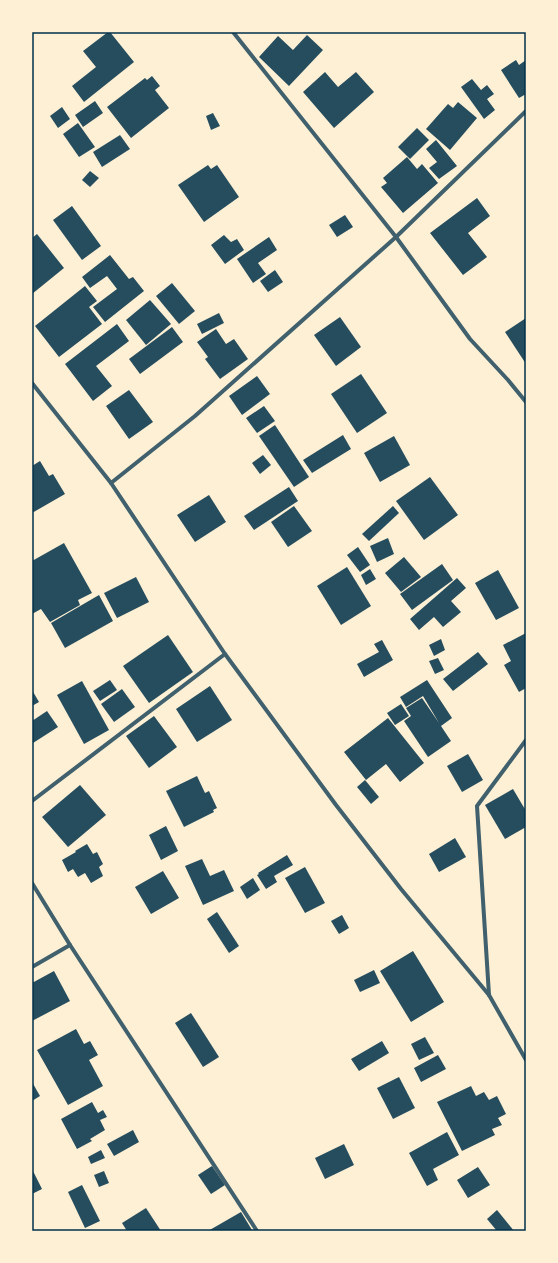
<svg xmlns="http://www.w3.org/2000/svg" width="558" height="1263" font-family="'Nunito Sans',sans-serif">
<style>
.building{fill:#264d5e}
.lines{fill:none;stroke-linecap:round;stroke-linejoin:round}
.minor{stroke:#3f606c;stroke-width:4}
.neatline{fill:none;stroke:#003049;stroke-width:1.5}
</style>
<rect width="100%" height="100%" fill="#fdf0d5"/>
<g class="building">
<path d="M 108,32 L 110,32 L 134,62 L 84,102 L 72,86 L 96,67 L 83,51 Z"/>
<path d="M 307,35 L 323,50 L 289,86 L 259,57 L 278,36 L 293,50 Z"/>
<path d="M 516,60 L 519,65 L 526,60 L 526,94 L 519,98 L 501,70 Z"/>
<path d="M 325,72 L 338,87 L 356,72 L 374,92 L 334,128 L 303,92 Z"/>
<path d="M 152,76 L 160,86 L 155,90 L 169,108 L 131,138 L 107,107 L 145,78 L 147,80 Z"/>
<path d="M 472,79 L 481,90 L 487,85 L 494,94 L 487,99 L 495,110 L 484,119 L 461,87 Z"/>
<path d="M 95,101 L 103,113 L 83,127 L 75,115 Z"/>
<path d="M 458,102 L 477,118 L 450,150 L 426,129 L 448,104 L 453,108 Z"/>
<path d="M 62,107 L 70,119 L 58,128 L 50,116 Z"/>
<path d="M 213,113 L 220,126 L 211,130 L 206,116 Z"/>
<path d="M 78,123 L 95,147 L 79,157 L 63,134 Z"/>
<path d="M 417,128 L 429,140 L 410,159 L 398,147 Z"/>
<path d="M 120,135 L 130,149 L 102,167 L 93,152 Z"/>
<path d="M 436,140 L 457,166 L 439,179 L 429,168 L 437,162 L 426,149 Z"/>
<path d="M 407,157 L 417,169 L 422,164 L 438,183 L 403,213 L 381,187 L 387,183 L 383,178 Z"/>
<path d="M 208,165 L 211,169 L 217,165 L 239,197 L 204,222 L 178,185 Z"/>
<path d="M 90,171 L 99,178 L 90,187 L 82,180 Z"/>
<path d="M 477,198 L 490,216 L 468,233 L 487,257 L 463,275 L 430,233 Z"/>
<path d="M 72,206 L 101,246 L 82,260 L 53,220 Z"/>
<path d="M 345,215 L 353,227 L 337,237 L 329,225 Z"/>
<path d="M 37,234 L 64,268 L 32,294 L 32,238 Z"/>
<path d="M 224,235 L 231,242 L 237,239 L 244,250 L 225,264 L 211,245 Z"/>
<path d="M 269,237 L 277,250 L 258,263 L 266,274 L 253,283 L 237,259 Z"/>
<path d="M 110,255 L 129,279 L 133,277 L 144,291 L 105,322 L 93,307 L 117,289 L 107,276 L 90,288 L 82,277 Z"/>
<path d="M 275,270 L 283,282 L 268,292 L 260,281 Z"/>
<path d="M 172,283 L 195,311 L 179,324 L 156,296 Z"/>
<path d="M 85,286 L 97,301 L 89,307 L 102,324 L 59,357 L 35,326 Z"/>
<path d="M 150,300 L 171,324 L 146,345 L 126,320 Z"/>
<path d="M 219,313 L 224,323 L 202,334 L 197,324 Z"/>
<path d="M 340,317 L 361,347 L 336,366 L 314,335 Z"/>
<path d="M 526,318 L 526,364 L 505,332 Z"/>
<path d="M 117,324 L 129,341 L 96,366 L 112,386 L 93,401 L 65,364 Z"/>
<path d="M 172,327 L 183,342 L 140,374 L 129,359 Z"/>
<path d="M 216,329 L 226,344 L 234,339 L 248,359 L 220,379 L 205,359 L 208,357 L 197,342 Z"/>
<path d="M 361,374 L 387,413 L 357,433 L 331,394 Z"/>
<path d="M 257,376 L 270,394 L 242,415 L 229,396 Z"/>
<path d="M 129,390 L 153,422 L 129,439 L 106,406 Z"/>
<path d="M 264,406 L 275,421 L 257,433 L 246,418 Z"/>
<path d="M 275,425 L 309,477 L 294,487 L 259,436 Z"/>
<path d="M 343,435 L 351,449 L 312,473 L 303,460 Z"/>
<path d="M 394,436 L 410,465 L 380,482 L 364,453 Z"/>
<path d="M 263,455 L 271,465 L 260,474 L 252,463 Z"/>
<path d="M 40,461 L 49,476 L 53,474 L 65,494 L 32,513 L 32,466 Z"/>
<path d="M 430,477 L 458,515 L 424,540 L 396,501 Z"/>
<path d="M 289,487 L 298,501 L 254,530 L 244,516 Z"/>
<path d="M 209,495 L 226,522 L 195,542 L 177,515 Z"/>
<path d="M 294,506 L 312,531 L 288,547 L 271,522 Z"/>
<path d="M 393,506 L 399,513 L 369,541 L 362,534 Z"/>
<path d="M 388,538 L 394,554 L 377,562 L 370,546 Z"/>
<path d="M 64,543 L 92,593 L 78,600 L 80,605 L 50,622 L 41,609 L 32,614 L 32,561 Z"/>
<path d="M 358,547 L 370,565 L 360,572 L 347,555 Z"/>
<path d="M 404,557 L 421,577 L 401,592 L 385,573 Z"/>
<path d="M 442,564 L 453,580 L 412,610 L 400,594 Z"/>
<path d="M 347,567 L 371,606 L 341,625 L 317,586 Z"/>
<path d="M 370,569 L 376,579 L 366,585 L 361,575 Z"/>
<path d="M 498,570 L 519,608 L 496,620 L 475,583 Z"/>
<path d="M 136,577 L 149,602 L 117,618 L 104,593 Z"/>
<path d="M 457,578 L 466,588 L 451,601 L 461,612 L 443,627 L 434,617 L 419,630 L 410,619 Z"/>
<path d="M 99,595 L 113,621 L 65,648 L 51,623 Z"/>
<path d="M 526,633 L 526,688 L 519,692 L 504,665 L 511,661 L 503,645 Z"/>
<path d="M 168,635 L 193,672 L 149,703 L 123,666 Z"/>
<path d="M 441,639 L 445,650 L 434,656 L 429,645 Z"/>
<path d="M 382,640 L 393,660 L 364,677 L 357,664 L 379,652 L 374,644 Z"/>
<path d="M 478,652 L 488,664 L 453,691 L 443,679 Z"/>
<path d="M 438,658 L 444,670 L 435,674 L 429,661 Z"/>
<path d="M 110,680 L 117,690 L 100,701 L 93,691 Z"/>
<path d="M 427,680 L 452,718 L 441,726 L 451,741 L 428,757 L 404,721 L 411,716 L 406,708 L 422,698 L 439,723 L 423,696 L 406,707 L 400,697 Z"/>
<path d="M 82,681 L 109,730 L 84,744 L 57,695 Z"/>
<path d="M 210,686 L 232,720 L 197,742 L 176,709 Z"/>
<path d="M 122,689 L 135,707 L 114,722 L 101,704 Z"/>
<path d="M 32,690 L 39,702 L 32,706 Z"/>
<path d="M 401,704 L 409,716 L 395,725 L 387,713 Z"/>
<path d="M 47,711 L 58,727 L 33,743 L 32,721 Z"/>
<path d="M 154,716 L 177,747 L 149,768 L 126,736 Z"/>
<path d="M 388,718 L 424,763 L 400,782 L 386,764 L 366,780 L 344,752 Z"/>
<path d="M 468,754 L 483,780 L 462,792 L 447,766 Z"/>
<path d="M 197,776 L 205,793 L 209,791 L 217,808 L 213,810 L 214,812 L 184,827 L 166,791 Z"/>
<path d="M 365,780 L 379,797 L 371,804 L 357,787 Z"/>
<path d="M 80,785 L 106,815 L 68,847 L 42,817 Z"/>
<path d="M 513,789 L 526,811 L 526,827 L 505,839 L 485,805 Z"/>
<path d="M 166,826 L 178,851 L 161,860 L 149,835 Z"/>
<path d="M 455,838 L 466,857 L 439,872 L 429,854 Z"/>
<path d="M 87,844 L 93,854 L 97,852 L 103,864 L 99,867 L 103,876 L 91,883 L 85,873 L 78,877 L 73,869 L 68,872 L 62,860 L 76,852 L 75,851 Z"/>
<path d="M 287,855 L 293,865 L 274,876 L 277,882 L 266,889 L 257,875 L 259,874 L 258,873 Z"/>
<path d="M 202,859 L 210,876 L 224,870 L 234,891 L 203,905 L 185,866 Z"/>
<path d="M 305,867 L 325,903 L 305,913 L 285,878 Z"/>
<path d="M 163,871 L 179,898 L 151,914 L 135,887 Z"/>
<path d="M 253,878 L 260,890 L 247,899 L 240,887 Z"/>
<path d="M 217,912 L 239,946 L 229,953 L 207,919 Z"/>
<path d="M 342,915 L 349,928 L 339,934 L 331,921 Z"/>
<path d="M 413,951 L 444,1002 L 411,1022 L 380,971 Z"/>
<path d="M 374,970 L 380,983 L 360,992 L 354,980 Z"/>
<path d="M 54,971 L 70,1001 L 32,1021 L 32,983 Z"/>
<path d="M 191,1013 L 219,1057 L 203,1067 L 175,1023 Z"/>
<path d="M 76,1029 L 84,1044 L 90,1041 L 98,1055 L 89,1060 L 103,1086 L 68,1105 L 37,1050 Z"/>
<path d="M 425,1037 L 434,1053 L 419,1060 L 411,1044 Z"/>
<path d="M 382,1041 L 389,1053 L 359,1071 L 351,1059 Z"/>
<path d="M 438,1055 L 446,1069 L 421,1082 L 414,1068 Z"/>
<path d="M 399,1077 L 415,1108 L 393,1119 L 377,1088 Z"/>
<path d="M 32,1082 L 40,1096 L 32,1101 Z"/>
<path d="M 471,1086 L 476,1096 L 484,1092 L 489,1100 L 497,1096 L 506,1114 L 498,1118 L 502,1125 L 492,1129 L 495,1135 L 462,1151 L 437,1102 Z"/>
<path d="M 92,1102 L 98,1113 L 103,1110 L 107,1117 L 100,1120 L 105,1130 L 90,1139 L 92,1141 L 77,1149 L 61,1119 Z"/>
<path d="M 133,1130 L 139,1142 L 114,1156 L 107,1144 Z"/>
<path d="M 447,1132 L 459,1155 L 433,1169 L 438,1180 L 427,1186 L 409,1153 Z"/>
<path d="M 344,1144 L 354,1165 L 325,1179 L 315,1158 Z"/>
<path d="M 101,1150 L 105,1158 L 91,1164 L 88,1157 Z"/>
<path d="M 212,1166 L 225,1185 L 211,1194 L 198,1175 Z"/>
<path d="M 478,1167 L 490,1185 L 468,1198 L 457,1180 Z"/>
<path d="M 32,1169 L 42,1189 L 32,1194 Z"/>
<path d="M 104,1171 L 109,1183 L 99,1187 L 94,1175 Z"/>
<path d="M 82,1185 L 100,1221 L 85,1228 L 68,1192 Z"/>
<path d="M 146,1208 L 161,1231 L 127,1231 L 122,1223 Z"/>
<path d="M 497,1210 L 514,1231 L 497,1231 L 487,1219 Z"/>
<path d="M 241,1212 L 252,1230 L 208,1231 Z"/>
</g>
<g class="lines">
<g class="minor">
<path d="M 233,32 L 396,237 L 470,339 L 508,380 L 526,402"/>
<path d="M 32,383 L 111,483 L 225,654 L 336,805 L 401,889 L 489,995 L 526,1060"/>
<path d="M 111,483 L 195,416 L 396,237 L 526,111"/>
<path d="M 32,801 L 225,654"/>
<path d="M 32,883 L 70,945 L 257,1231"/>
<path d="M 32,967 L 70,945"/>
<path d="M 489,995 L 477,806 L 526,740"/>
</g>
</g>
<rect width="558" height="1263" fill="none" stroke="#fdf0d5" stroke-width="66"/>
<rect x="33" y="33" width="492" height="1197" class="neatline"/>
</svg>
